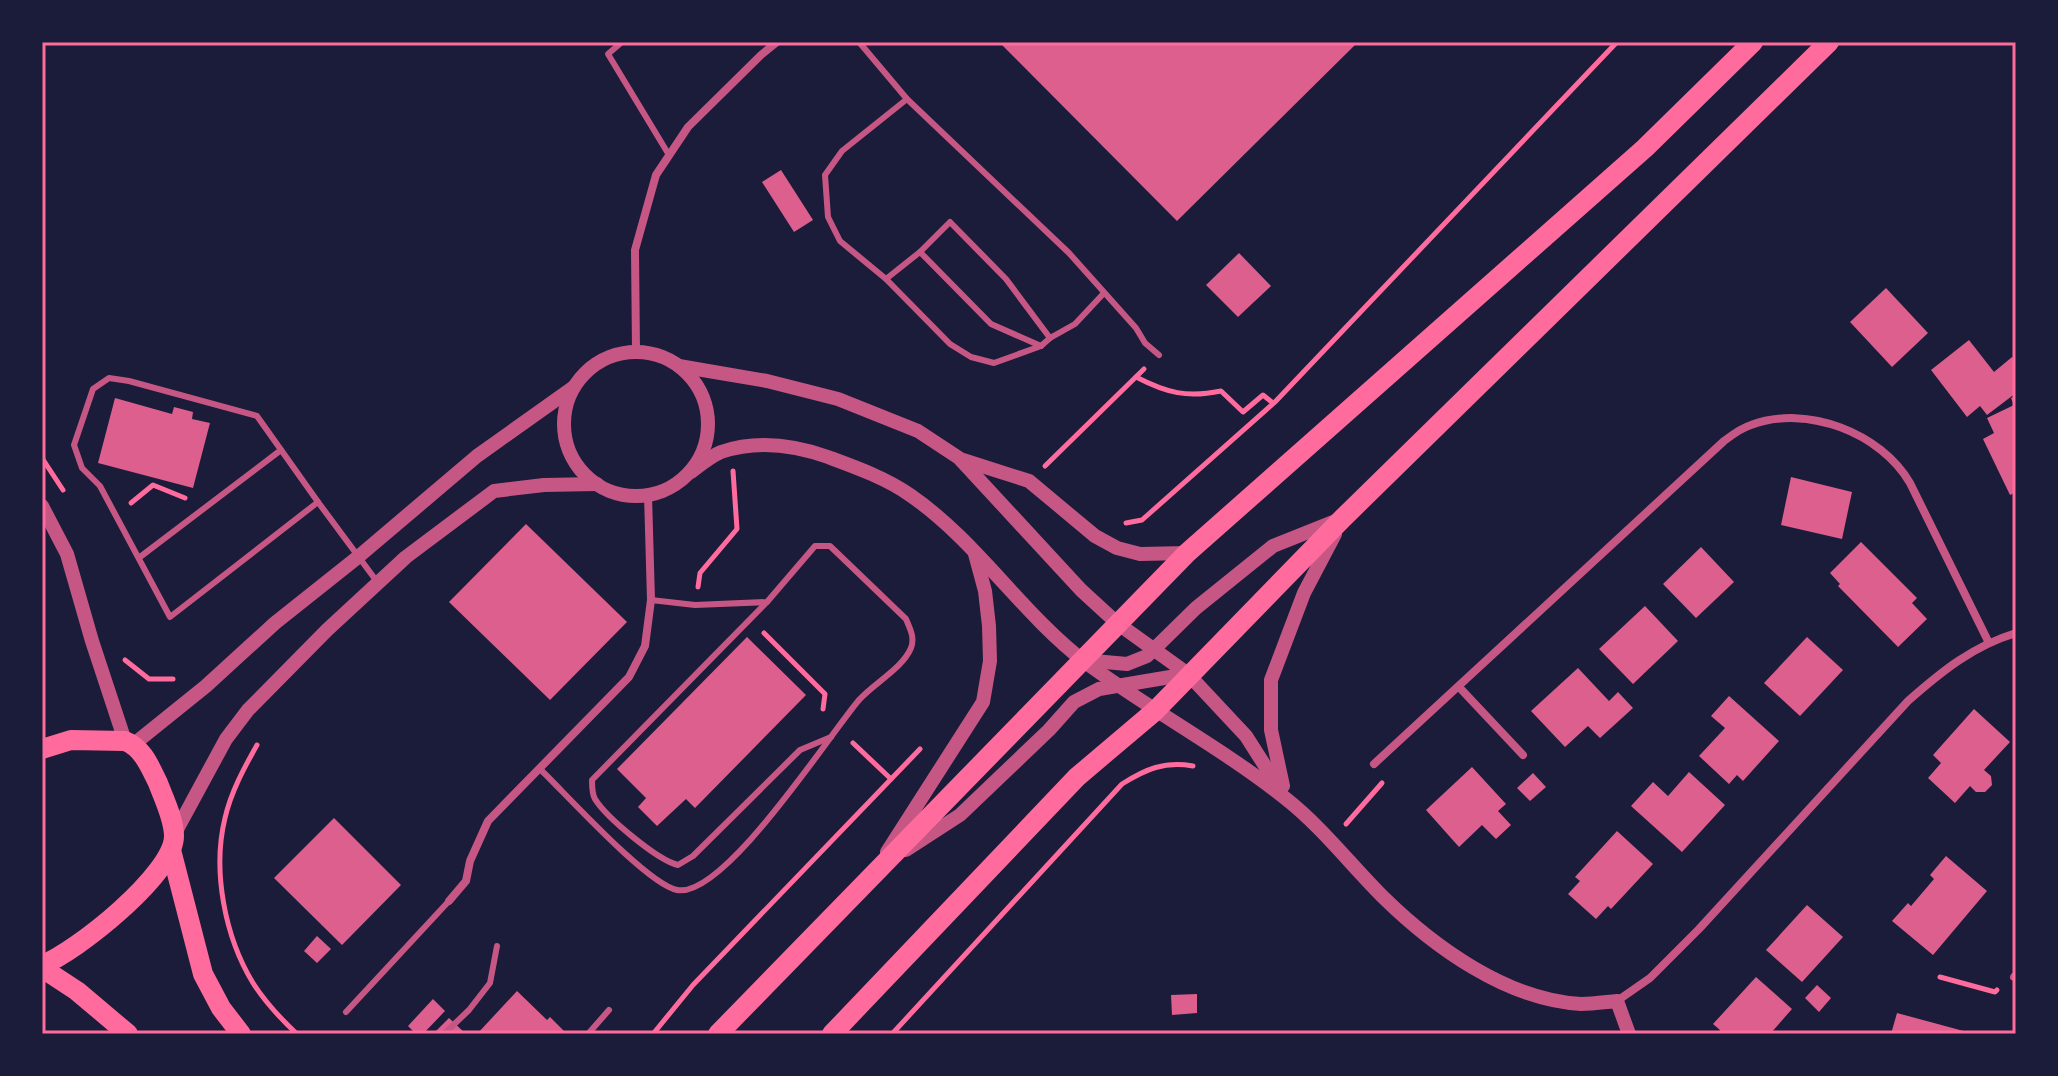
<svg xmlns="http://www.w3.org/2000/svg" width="2058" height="1076" font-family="Helvetica,sans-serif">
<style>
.building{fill:#dd5f8e}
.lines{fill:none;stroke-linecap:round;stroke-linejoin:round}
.path{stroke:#ff6b9d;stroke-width:5}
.service{stroke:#c65784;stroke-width:6}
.minor{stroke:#c65784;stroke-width:8}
.tertiary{stroke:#c65784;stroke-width:14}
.primary{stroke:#ff6b9d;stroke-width:20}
.neatline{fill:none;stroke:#ff6b9d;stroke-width:3}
</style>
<rect width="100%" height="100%" fill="#1b1b3a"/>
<g class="building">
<path d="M 999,42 L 1358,42 L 1177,221 Z"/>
<path d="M 781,170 L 813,220 L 794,232 L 762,182 Z"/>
<path d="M 1239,253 L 1271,286 L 1238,317 L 1206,285 Z"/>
<path d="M 1886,288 L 1928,333 L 1892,367 L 1850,322 Z"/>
<path d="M 1969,340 L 1994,372 L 2012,357 L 2016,362 L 2016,393 L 1987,415 L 1980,406 L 1967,417 L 1931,370 Z"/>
<path d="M 2016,396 L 2016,492 L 2010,495 L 1983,439 L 1994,433 L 1987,418 L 2014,405 L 2011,398 Z"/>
<path d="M 115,398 L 172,414 L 174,407 L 193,412 L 192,419 L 210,423 L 193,488 L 98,463 Z"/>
<path d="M 1791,477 L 1852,492 L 1842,539 L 1781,525 Z"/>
<path d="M 526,524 L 627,622 L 550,700 L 449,602 Z"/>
<path d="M 1861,542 L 1917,598 L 1912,603 L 1927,619 L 1898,647 L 1838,586 L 1840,584 L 1830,573 Z"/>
<path d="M 1701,547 L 1734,582 L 1696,618 L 1663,584 Z"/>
<path d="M 1645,606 L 1678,641 L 1633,684 L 1599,649 Z"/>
<path d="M 747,637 L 806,695 L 695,808 L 686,799 L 657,826 L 638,807 L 646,798 L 617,769 Z"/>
<path d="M 1807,637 L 1843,670 L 1800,716 L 1764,683 Z"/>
<path d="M 1578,668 L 1609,701 L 1618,692 L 1633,708 L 1600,738 L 1588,726 L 1565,747 L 1531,711 Z"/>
<path d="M 1729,696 L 1779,741 L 1743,781 L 1737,775 L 1729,784 L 1699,756 L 1725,728 L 1711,716 Z"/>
<path d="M 1974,709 L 2010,742 L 1984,770 L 1991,776 L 1992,785 L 1985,792 L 1976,792 L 1970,786 L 1955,803 L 1928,778 L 1941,763 L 1933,755 Z"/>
<path d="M 1472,767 L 1506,804 L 1498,811 L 1511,825 L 1496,839 L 1482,825 L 1459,847 L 1426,810 Z"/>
<path d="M 1689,772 L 1725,805 L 1682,852 L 1631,806 L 1653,782 L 1668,796 Z"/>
<path d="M 1533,773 L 1546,787 L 1530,801 L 1517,788 Z"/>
<path d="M 334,818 L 401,885 L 342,945 L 274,878 Z"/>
<path d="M 1617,831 L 1653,864 L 1611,909 L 1608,906 L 1596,919 L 1568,894 L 1580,881 L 1575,877 Z"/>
<path d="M 1946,856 L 1987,891 L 1933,955 L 1892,921 L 1908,903 L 1911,906 L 1934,879 L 1930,875 Z"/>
<path d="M 1807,905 L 1843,937 L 1802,982 L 1766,950 Z"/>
<path d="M 317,936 L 331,949 L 317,963 L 304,951 Z"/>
<path d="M 1756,977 L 1792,1009 L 1770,1034 L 1717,1034 L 1720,1030 L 1713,1024 Z"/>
<path d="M 1817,985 L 1831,998 L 1819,1012 L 1805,998 Z"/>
<path d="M 517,991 L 547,1020 L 550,1017 L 567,1034 L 477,1034 Z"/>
<path d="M 1197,994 L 1197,1013 L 1172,1015 L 1171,995 Z"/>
<path d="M 433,999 L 445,1011 L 423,1034 L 416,1034 L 408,1026 Z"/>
<path d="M 1897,1013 L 1971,1033 L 1971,1034 L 1891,1034 Z"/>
<path d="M 449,1018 L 466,1034 L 433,1034 Z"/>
</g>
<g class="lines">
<g class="path">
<path d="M 1136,377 C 1167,393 1187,398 1221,391 L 1243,412 L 1263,395 L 1273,403"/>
<path d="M 42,458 L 63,490"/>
<path d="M 1045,466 L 1144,369"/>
<path d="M 131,503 L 153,485 L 185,498"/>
<path d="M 1126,523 L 1142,520 L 1275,402 L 1617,42"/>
<path d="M 698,587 L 700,573 L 737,529 L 733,471"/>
<path d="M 764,633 L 825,694 L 823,709"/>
<path d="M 125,660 L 149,679 L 173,679"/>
<path d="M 853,743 L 891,779"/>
<path d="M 257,745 C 244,768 231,792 225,818 C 212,871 225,937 253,983 C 265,1002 281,1019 297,1034"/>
<path d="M 1346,824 L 1382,783"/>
<path d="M 1940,977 L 1995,992 L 1997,990"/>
<path d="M 653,1034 L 693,985 L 920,749"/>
<path d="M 892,1034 L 1122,784 C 1146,769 1164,761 1193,766"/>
</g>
<g class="service">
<path d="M 622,42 L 608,54 L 669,155"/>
<path d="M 859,42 L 907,99 L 1069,253 L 1136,328 L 1145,343 L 1159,355"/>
<path d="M 907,99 L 842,151 L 825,175 L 828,217 L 840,241 L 886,279 L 950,344 L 971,357 L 994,363 L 1041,346 L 1050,338 L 1075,324 L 1104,293"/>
<path d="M 920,252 L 991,324 L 1041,346"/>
<path d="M 886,279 L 920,252 L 950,222 L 1006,279 L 1050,338"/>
<path d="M 109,378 L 129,381 L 257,416 L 318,502 L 170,617 L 100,486 L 82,468 L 74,445 L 93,389 Z"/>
<path d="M 318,502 L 378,583"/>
<path d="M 140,557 L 281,450"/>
<path d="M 767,602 L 592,780 C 592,786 592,794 595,799 C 606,817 657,860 678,865 L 693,856 L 800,750 L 831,737"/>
<path d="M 540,769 C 566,794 647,884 677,890 C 724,899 829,735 859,700 C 874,683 902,669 911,648 C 915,637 910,629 906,619 L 830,546 L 815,546 L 767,602 L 695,605 L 651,600"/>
<path d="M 346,1012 L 449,901"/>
<path d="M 444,1034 L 469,1010 L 490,983 L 497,946"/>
<path d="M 588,1034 L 609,1010"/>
</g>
<g class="minor">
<path d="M 636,351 L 635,250 L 656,175 L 688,127 L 761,55 L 777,42"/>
<path d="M 1459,687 L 1523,755"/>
<path d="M 1374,764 L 1724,441 C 1732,435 1741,428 1751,425 C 1807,404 1881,433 1910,483 L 1988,641"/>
<path d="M 449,901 L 466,881 L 470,861 L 488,821 L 629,677 L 645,646 L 651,600 L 648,495"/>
<path d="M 2014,977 L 2016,978"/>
<path d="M 1617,1001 L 1650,978 L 1699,929 L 1908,701 C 1942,671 1973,646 2016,633"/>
</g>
<g class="tertiary">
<circle cx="636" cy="424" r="72"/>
<path d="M 679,366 L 767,381 L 838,399 L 918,431 L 959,458 L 1081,590 L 1117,623 L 1188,674 L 1246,736 L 1281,791"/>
<path d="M 963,460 L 1029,481 L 1095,536 L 1117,548 L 1140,554 L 1187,553"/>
<path d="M 691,472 C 700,465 711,456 721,452 C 756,440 794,445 828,457 C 855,467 886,478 910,495 C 977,541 1021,613 1085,662 C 1150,710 1222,748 1285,798 C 1322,827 1350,864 1383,897 C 1434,947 1507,1000 1581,1004 C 1593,1004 1606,1002 1617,1001 L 1629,1034"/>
<path d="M 42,506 L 67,554 L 92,641 L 125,741"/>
<path d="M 1083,660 L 1127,664 L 1147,656 L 1196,608 L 1273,546 L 1338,520"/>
<path d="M 134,744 L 206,686 L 275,623 L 358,557 L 477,456 L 574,387"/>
<path d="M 1283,786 L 1271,730 L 1271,680 L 1304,593 L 1335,534"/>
<path d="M 174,835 L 226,739 L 248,710 L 327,630 L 406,557 L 494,491 L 544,485 L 597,484"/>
<path d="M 906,850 L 960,815 L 1049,730 L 1074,702 L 1099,689 L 1188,674"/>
<path d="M 887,852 L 983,702 L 990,661 L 989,626 L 985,591 L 975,554"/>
</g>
<g class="primary">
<path d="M 42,749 L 71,740 L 125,741 C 143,748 150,767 158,783 C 164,799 174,819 174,836 C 174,874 76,952 42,965"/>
<path d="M 171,850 L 203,974 L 221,1008 L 241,1034"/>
<path d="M 42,968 L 77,991 L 128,1034"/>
<path d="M 718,1034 L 1187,553 L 1645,148 L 1753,42"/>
<path d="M 832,1034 L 1077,777 L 1155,711 L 1343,518 L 1829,42"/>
</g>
</g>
<rect width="2058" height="1076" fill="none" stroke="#1b1b3a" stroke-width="88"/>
<rect x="44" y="44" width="1970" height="988" class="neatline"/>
</svg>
